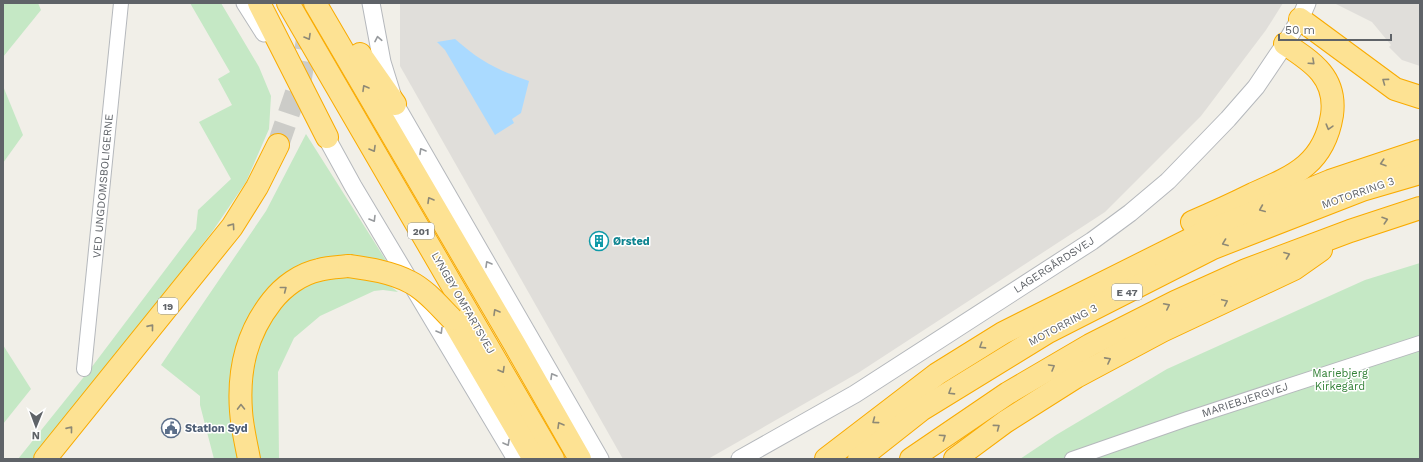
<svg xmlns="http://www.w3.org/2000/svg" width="1423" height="462" font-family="'Work Sans',sans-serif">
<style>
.industrial{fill:#e0deda}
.green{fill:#c5e8c5}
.water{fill:#aadaff}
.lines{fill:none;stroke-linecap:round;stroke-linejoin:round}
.motorway-tunnel{stroke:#ccccc8;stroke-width:22;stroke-dasharray:22 11;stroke-linecap:butt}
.minor-casing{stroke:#b5b8bc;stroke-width:16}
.tertiary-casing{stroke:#b5b8bc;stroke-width:19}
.motorway-casing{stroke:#f9ab00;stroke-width:24}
.minor{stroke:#fff;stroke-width:14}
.tertiary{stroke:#fff;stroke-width:17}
.motorway{stroke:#fde293;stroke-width:22}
.motorway-bridge-casing{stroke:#f9ab00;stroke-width:24;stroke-linecap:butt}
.motorway-bridge{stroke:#fde293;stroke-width:22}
.oneway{stroke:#8e8975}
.oneway2{stroke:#979a9d}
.labels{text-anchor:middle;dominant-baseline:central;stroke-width:3;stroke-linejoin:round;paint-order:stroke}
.shield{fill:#fff;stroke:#8f9295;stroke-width:1}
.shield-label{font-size:10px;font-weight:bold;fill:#5f6368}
.street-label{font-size:11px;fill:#5f6368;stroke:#fff}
.culture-label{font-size:11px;font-weight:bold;fill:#0d838f;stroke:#fff;text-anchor:start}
.park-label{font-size:11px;fill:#348238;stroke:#fff}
.service-label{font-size:11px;font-weight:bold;fill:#4e5e75;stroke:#fff;text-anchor:start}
</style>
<rect width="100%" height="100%" fill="#f1efe8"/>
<g class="industrial">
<path d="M 400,3 L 1283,3 L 1266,30 L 1201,116 L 1105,212 L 858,373 L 708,459 L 623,459 L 400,66 Z"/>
<path d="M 1334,3 L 1420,3 L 1420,66 L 1402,60 L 1389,47 L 1391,45 L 1372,22 Z"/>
</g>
<g class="green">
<path d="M 3,3 L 38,3 L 41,10 L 3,57 Z"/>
<path d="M 190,3 L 221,3 L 259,67 L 271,96 L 269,129 L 246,182 L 212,232 L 155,305 L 33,459 L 18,459 L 91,368 L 196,229 L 198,210 L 231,179 L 199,122 L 232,105 L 218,79 L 230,72 Z"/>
<path d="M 3,86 L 23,135 L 3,163 Z"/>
<path d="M 306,134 L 387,262 L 263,297 L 247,320 L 236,348 L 243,459 L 214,459 L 200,405 L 200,396 L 161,365 L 266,211 Z"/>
<path d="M 1420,263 L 1420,459 L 1020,459 L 1056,435 L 1167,369 L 1365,280 Z"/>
<path d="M 346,276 L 384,281 L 398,292 L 383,290 L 374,291 L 320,316 L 294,338 L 278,372 L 279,459 L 259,459 L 251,400 L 252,362 L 264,324 L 299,287 L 322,278 Z"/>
<path d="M 3,345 L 31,389 L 3,424 Z"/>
</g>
<path class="water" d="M 455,39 C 480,61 497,70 529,81 L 521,113 L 512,119 L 514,123 L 495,135 L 445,50 L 437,42 Z"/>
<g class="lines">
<path class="motorway-tunnel" d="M 278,145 L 301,78 L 310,20 L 311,3"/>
<defs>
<g id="minor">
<path d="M 84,369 L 121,3"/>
<path d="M 1072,459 L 1187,419 L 1420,343"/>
</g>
<g id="tertiary">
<path d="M 245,3 L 264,33"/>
<path d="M 371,3 L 382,62 L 395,104 L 600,459"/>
<path d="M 320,126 L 353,186 L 516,459"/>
<path d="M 740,459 L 855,394 L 1092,241 L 1130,213 L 1168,181 L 1228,119 L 1256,87 L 1285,44 L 1300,19 L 1307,3"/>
</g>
<g id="motorway">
<path d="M 259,3 L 327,137"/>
<path d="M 288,3 L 553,459"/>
<path d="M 315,3 L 515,345 L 580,459"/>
<path d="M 1300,19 L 1395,89 L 1420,97"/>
<path d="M 360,54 L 395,104"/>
<path d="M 1192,222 C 1213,213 1233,204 1253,194 C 1294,176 1324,164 1332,115 C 1337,78 1313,62 1285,44"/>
<path d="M 452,319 L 534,459"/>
<path d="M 45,459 L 232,227 L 257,187 L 278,145"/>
<path d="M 249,459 C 246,443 242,427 241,411 C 238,370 246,334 272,301 C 283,287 300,274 319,270 C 329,267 340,267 349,266"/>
<path d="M 826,459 L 937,374 L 1003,333 L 1199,235 L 1330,181 L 1420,151"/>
<path d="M 859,459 L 921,410 L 1048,332 L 1213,248 L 1362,190 L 1420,173"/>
<path d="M 911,459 L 1008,393 L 1090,345 L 1175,302 L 1246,270 L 1350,231 L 1420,208"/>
<path d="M 955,459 L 1005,422 L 1076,377 L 1162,331 L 1294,269 L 1321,250"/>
</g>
</defs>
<use href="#minor" class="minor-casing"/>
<use href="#tertiary" class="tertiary-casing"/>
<use href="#motorway" class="motorway-casing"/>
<use href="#minor" class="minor"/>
<use href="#tertiary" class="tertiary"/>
<use href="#motorway" class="motorway"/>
<defs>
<path id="motorway-bridge" d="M 349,266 C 370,269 391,272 410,282 C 426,290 439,306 452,319"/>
</defs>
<use href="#motorway-bridge" class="motorway-bridge-casing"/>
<use href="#motorway-bridge" class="motorway-bridge"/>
</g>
<defs><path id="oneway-chevron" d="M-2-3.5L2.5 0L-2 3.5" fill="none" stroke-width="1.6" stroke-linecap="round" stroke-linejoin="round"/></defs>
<g class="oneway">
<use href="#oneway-chevron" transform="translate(308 37) rotate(60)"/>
<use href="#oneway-chevron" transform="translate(1312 62) rotate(42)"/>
<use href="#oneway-chevron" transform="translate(1385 81) rotate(-144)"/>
<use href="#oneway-chevron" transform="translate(365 88) rotate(-120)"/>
<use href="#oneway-chevron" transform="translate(1329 127) rotate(106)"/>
<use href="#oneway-chevron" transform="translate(373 149) rotate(60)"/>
<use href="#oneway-chevron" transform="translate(1383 163) rotate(162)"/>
<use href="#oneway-chevron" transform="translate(430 200) rotate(-120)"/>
<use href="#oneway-chevron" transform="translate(1262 209) rotate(157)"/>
<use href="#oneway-chevron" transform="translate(1385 220) rotate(-18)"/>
<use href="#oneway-chevron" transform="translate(232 226) rotate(-55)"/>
<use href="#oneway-chevron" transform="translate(1225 243) rotate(159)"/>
<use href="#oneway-chevron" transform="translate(1287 255) rotate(-21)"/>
<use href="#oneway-chevron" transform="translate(284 289) rotate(-38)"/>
<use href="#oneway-chevron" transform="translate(1225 302) rotate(-25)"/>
<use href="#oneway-chevron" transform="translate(1167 306) rotate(-27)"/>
<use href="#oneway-chevron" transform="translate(496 312) rotate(-120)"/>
<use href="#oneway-chevron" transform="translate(151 327) rotate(-51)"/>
<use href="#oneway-chevron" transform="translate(982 346) rotate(148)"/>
<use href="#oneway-chevron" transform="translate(1108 360) rotate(-28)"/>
<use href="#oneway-chevron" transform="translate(1052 367) rotate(-30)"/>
<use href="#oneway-chevron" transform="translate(502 370) rotate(60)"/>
<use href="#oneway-chevron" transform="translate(951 392) rotate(148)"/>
<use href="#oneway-chevron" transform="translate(241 407) rotate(-91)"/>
<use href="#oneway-chevron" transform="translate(875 421) rotate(143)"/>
<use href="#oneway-chevron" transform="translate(560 425) rotate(-120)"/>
<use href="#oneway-chevron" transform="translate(997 427) rotate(-37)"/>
<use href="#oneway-chevron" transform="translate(70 429) rotate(-51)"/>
<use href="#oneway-chevron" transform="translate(943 437) rotate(-34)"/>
</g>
<g class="oneway2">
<use href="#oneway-chevron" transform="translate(378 39) rotate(-101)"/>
<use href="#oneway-chevron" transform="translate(422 151) rotate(-120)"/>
<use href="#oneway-chevron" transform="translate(373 219) rotate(59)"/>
<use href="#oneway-chevron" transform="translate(488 264) rotate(-120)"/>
<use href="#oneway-chevron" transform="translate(440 331) rotate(59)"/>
<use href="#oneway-chevron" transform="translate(553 376) rotate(-120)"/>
<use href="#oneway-chevron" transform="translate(507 443) rotate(61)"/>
</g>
<defs>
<symbol id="building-ring" viewBox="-11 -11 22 22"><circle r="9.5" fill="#fff" stroke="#0f9aa8" stroke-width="1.5"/><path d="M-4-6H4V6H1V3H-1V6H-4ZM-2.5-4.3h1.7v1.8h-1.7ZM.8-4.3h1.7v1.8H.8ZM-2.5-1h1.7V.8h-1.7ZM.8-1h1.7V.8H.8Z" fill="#0f9aa8"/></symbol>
<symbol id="civic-ring" viewBox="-11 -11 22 22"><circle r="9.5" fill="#fff" stroke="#5c6f8a" stroke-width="1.5"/><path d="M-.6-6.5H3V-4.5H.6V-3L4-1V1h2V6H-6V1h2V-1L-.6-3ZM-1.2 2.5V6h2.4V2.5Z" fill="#5c6f8a"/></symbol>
</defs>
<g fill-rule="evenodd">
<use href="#building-ring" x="588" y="230" width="22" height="22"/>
<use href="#civic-ring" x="160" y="417" width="22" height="22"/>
</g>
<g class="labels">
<g class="shield">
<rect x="408" y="223" width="26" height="16" rx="3"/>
<rect x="1112" y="284" width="30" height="16" rx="3"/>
<rect x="158" y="298" width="20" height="16" rx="3"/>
</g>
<g class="shield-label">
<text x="421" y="231">201</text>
<text x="1127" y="292">E 47</text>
<text x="168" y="306">19</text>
</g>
<g class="street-label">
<text transform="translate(103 186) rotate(-85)">VED UNGDOMSBOLIGERNE</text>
<text transform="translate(1358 193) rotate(-19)">MOTORRING 3</text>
<text transform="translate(1054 265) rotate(-33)">LAGERGÅRDSVEJ</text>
<text transform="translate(463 303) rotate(60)">LYNGBY OMFARTSVEJ</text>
<text transform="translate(1063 325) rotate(-28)">MOTORRING 3</text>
<text transform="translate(1245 400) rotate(-18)">MARIEBJERGVEJ</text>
</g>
<g class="culture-label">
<text x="613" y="241">Ørsted</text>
</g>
<g class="park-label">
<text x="1340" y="373">Mariebjerg<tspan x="1340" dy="13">Kirkegård</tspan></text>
</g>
<g class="service-label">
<text x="185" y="428">Station Syd</text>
</g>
</g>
<rect width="1423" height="462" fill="none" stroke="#5f6368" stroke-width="8"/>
<g transform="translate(36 426) rotate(181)" stroke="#ffffff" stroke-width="3" paint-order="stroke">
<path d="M0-3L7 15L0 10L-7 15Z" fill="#5f6368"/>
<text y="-6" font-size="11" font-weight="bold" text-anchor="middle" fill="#5f6368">N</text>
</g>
<path d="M1279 34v6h112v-6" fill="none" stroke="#5f6368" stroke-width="2"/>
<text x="1285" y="34" font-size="12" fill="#5f6368" stroke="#ffffff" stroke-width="3" paint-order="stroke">50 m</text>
</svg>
